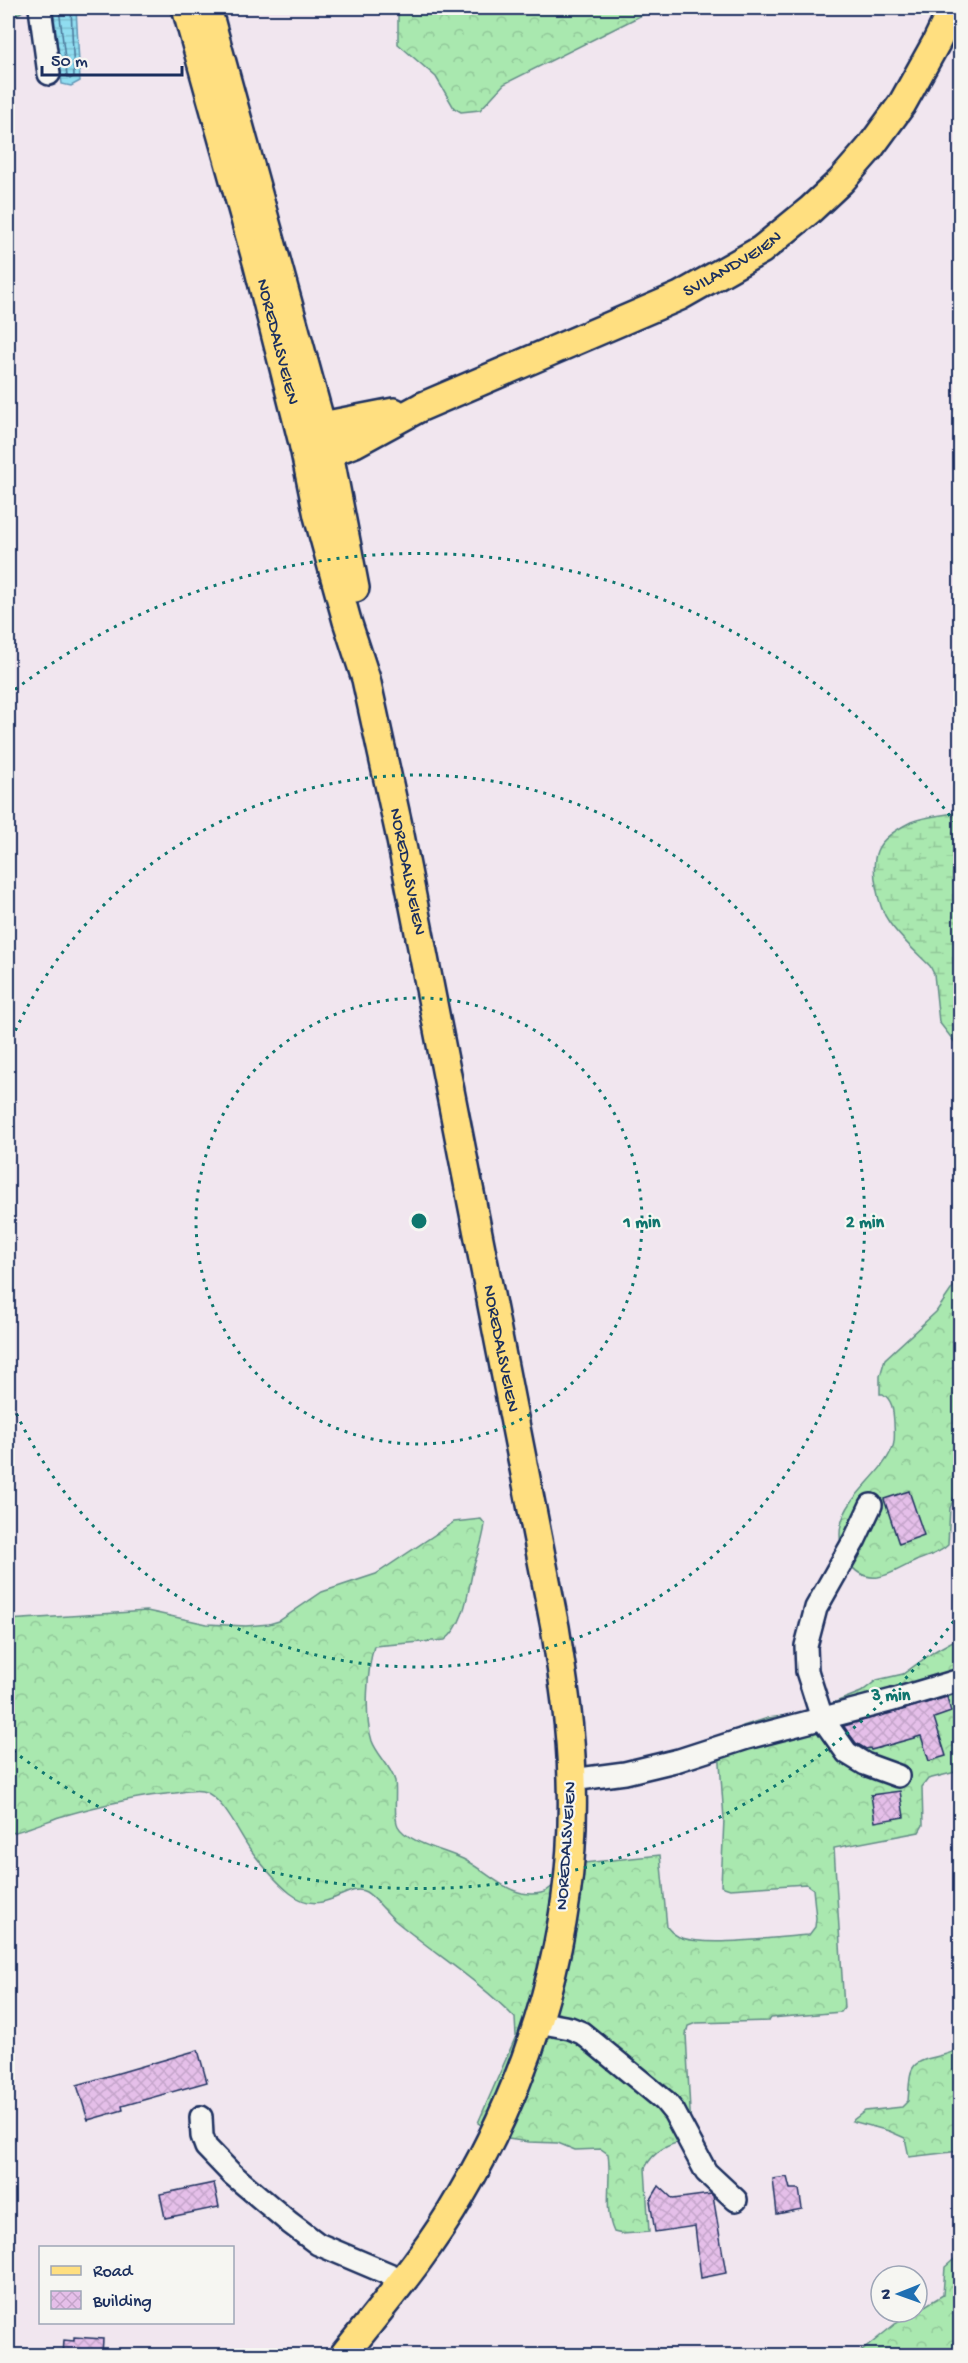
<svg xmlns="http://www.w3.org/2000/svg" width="968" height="2363" font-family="'Gochi Hand',sans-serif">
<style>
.forest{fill:url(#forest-crowns);stroke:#628c86;stroke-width:1.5}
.wetland{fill:url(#wetland-marsh);stroke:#628c86;stroke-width:1.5}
.water{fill:url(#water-rules);stroke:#6197b6;stroke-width:1.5}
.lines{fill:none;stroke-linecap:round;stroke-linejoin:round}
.shore{stroke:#4a7598;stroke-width:1.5}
.stream{stroke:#6197b6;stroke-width:5}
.building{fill:url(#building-cross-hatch);stroke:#1b2f5e;stroke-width:1.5}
.minor-casing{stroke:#1b2f5e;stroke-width:26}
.major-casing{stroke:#1b2f5e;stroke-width:32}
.minor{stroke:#f6f6f2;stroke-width:21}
.major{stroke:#ffdf80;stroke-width:27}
.ring{fill:none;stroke:#0f766e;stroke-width:3;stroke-dasharray:3 6}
.labels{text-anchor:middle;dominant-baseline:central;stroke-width:4.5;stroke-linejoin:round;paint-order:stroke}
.street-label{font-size:18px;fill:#1b2f5e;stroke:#f6f6f2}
.centre{fill:#0f766e;stroke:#f6f6f2;stroke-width:3}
.ring-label{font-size:18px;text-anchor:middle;font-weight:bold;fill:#0f766e;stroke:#f6f6f2;stroke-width:4.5;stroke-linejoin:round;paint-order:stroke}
</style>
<defs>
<pattern id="forest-crowns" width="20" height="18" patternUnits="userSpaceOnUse" patternTransform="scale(1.5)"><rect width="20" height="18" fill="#a9e8af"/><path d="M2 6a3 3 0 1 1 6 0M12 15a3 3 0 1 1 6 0" fill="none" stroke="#91c799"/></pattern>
<pattern id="wetland-marsh" width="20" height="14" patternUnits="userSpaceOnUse" patternTransform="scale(1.5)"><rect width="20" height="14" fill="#a9e8af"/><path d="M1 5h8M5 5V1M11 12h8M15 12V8" fill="none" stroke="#91c799"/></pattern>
<pattern id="water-rules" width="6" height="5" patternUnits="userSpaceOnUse" patternTransform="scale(1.5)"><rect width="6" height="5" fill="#90ddf0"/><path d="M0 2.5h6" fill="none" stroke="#7cbed0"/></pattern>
<pattern id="building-cross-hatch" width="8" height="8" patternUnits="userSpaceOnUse" patternTransform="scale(1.5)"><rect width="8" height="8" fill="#e5bfe9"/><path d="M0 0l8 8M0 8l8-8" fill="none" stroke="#c4a4ca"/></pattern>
</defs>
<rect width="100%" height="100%" fill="#f1e6ef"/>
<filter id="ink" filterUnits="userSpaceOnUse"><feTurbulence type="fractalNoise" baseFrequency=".0167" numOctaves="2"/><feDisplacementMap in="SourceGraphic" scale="12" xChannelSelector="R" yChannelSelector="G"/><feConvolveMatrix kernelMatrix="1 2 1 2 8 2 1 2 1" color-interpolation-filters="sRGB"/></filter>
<g filter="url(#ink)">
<g class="forest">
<path d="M 8,8 L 27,8 L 8,21 Z"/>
<path d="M 402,8 L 656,8 L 504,84 L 480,110 L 461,112 L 454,108 L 436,77 L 398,44 L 398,16 Z"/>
<path d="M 960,1277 L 960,1485 L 950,1508 L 948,1545 C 939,1554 927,1556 916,1561 C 902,1567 892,1575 878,1577 C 851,1580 836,1548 841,1525 C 847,1495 880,1477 892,1449 C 896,1441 894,1431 894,1422 C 893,1410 893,1401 883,1394 L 880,1394 L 880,1376 L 885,1359 L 936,1312 Z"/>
<path d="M 481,1519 L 485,1524 C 483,1541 479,1550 474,1565 C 468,1589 466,1624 445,1640 L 374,1646 C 367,1671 364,1716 372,1741 C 377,1755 391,1766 395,1781 C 397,1793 393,1817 398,1826 C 406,1842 447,1851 463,1859 C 483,1869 500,1888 522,1893 C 527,1894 536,1894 541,1893 C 556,1890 559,1869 574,1864 L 660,1855 L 667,1927 C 671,1932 675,1936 682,1938 C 711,1947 777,1937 809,1935 L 815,1927 L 816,1918 L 813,1889 L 806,1884 L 730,1889 L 721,1886 L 724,1819 L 719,1749 L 728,1734 L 743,1726 L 768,1718 L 798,1714 L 818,1709 L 861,1692 L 877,1680 L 903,1674 L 935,1651 L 960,1637 L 960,1771 L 928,1779 L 922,1787 L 923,1825 L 919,1832 L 834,1848 L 844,2008 L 841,2012 L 771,2018 L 769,2021 L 696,2023 L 688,2026 L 686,2034 L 691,2130 L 688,2140 C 669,2144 654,2150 645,2168 L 649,2232 L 622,2234 L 614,2232 C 603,2209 612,2179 608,2154 L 601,2149 L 575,2150 L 558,2143 L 529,2142 L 501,2138 L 478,2123 L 516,2036 L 515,2018 C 480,1982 437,1955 398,1923 C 388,1915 375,1897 366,1892 C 347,1881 324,1920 290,1893 C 274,1880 262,1865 250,1849 C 240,1835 221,1794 202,1791 C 194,1789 183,1792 175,1793 C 136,1796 97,1806 59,1817 C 42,1823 25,1830 8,1834 L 8,1620 L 147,1611 L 207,1624 L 246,1626 L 269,1624 L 279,1621 L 322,1592 L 376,1574 L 454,1522 Z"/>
<path d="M 960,2047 L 960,2151 L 909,2157 L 905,2138 L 889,2131 L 852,2121 L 865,2111 L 902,2107 L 908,2101 C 911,2065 907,2063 943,2055 C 950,2053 955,2052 960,2047 Z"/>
<path d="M 959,2255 L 960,2255 L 960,2355 L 857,2355 L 895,2324 L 943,2295 L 945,2267 Z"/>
</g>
<path class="wetland" d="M 960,812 L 960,1049 L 939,1022 L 934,974 L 930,966 C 916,952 900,938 889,922 C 878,907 870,869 877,851 C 882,838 899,828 911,822 C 926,816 945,815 960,812 Z"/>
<path class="water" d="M 53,8 L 76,8 L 80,81 L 71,86 L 62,84 Z"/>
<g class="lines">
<path class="shore" d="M 59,8 L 67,76 L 70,79 L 74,76 L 71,8"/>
<path class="stream" d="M 8,11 L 27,8"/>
</g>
<g class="building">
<path d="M 909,1491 L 924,1535 L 899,1544 L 884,1499 Z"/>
<path d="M 947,1697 L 951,1712 L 934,1718 L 946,1756 L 929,1761 L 921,1736 L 871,1750 L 870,1748 L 866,1749 L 856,1743 L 845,1728 L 844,1726 Z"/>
<path d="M 900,1791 L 904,1817 L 875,1822 L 871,1795 Z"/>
<path d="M 198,2050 L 207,2082 L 122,2106 L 123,2110 L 88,2120 L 77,2085 Z"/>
<path d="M 787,2177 L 790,2189 L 799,2189 L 802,2209 L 777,2214 L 773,2179 Z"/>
<path d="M 214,2183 L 219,2207 L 165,2218 L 160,2194 Z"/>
<path d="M 659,2186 L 673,2199 L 711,2194 L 713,2196 L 726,2273 L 701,2278 L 695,2226 L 655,2232 L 650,2201 Z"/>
<path d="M 74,2337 L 103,2339 L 102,2355 L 63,2355 L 64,2340 L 74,2341 Z"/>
</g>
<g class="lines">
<defs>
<g id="minor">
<path d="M 40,8 L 49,74"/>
<path d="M 871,1505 L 855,1539 L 816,1608 L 806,1646 L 807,1671 L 822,1718 L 847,1753 L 865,1764 L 898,1776"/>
<path d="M 572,1780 L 625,1773 L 679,1760 L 747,1738 L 893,1700 L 960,1680"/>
<path d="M 538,2022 L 570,2028 L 582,2033 L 665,2101 L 674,2112 L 706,2172 L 736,2200"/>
<path d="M 201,2117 L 202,2136 L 206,2147 L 232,2174 L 290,2223 L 318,2244 L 403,2280"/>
</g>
<g id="major">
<path id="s1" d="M 186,8 L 257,262 L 304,447 L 318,516 L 347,621 L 366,679 L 399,830 L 555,1627 C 563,1678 571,1729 572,1780 C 577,1925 534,2071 461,2195 C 428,2253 384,2304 343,2356"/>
<path d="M 207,8 L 329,453 L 355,588"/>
<path d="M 310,439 L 322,426 L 394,412"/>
<path id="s2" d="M 304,447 L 329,453 L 355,443 L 421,407 L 680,296 L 761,250 L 810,210 L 841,181 L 869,149 L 902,104 L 936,43 L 953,8"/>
</g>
</defs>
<use href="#minor" class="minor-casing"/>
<use href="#major" class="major-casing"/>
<use href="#minor" class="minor"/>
<use href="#major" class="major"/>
</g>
</g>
<g class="ring">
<circle cx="419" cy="1221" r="223"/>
<path d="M8 1047A446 446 0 1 1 8 1395"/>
<path d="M959 1614A668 668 0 0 1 8 1747M8 695A668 668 0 0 1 959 828"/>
</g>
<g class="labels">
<g class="street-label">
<text stroke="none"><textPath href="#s2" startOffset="472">SVILANDVEIEN</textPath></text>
<text stroke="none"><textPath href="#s1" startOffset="346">NOREDALSVEIEN</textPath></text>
<text stroke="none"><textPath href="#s1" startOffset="892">NOREDALSVEIEN</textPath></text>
<text stroke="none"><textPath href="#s1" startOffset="1378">NOREDALSVEIEN</textPath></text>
<text transform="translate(567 1846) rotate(-86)">NOREDALSVEIEN</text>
</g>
</g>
<circle cx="419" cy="1221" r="9" class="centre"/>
<g class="ring-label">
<text x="642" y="1227">1 min</text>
<text x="865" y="1227">2 min</text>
<text x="891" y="1700">3 min</text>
</g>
<rect width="968" height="2363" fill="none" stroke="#f6f6f2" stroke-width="30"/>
<rect x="15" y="15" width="938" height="2333" fill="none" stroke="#1b2f5e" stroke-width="2" filter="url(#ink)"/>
<rect x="39" y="2246" width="195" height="78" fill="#f6f6f2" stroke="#9ea6b7" stroke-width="1.5"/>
<rect x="51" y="2266" width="30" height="9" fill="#ffdf80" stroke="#9ea6b7" stroke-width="1.5"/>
<text x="93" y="2276" font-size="18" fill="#1b2f5e">Road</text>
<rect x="51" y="2291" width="30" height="18" fill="url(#building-cross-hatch)" stroke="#9ea6b7" stroke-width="1.5"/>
<text x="93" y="2306" font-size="18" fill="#1b2f5e">Building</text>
<g transform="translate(899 2294) rotate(269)"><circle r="28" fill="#f6f6f2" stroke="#9ea6b7" stroke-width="1.5"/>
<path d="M0-4.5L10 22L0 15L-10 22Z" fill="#1f6fb2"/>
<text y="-9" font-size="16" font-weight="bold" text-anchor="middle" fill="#1b2f5e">N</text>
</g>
<path d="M42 66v9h140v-9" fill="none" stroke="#1b2f5e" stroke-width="3"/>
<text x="51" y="66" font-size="18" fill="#1b2f5e" stroke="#f6f6f2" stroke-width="4.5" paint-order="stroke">50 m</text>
</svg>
